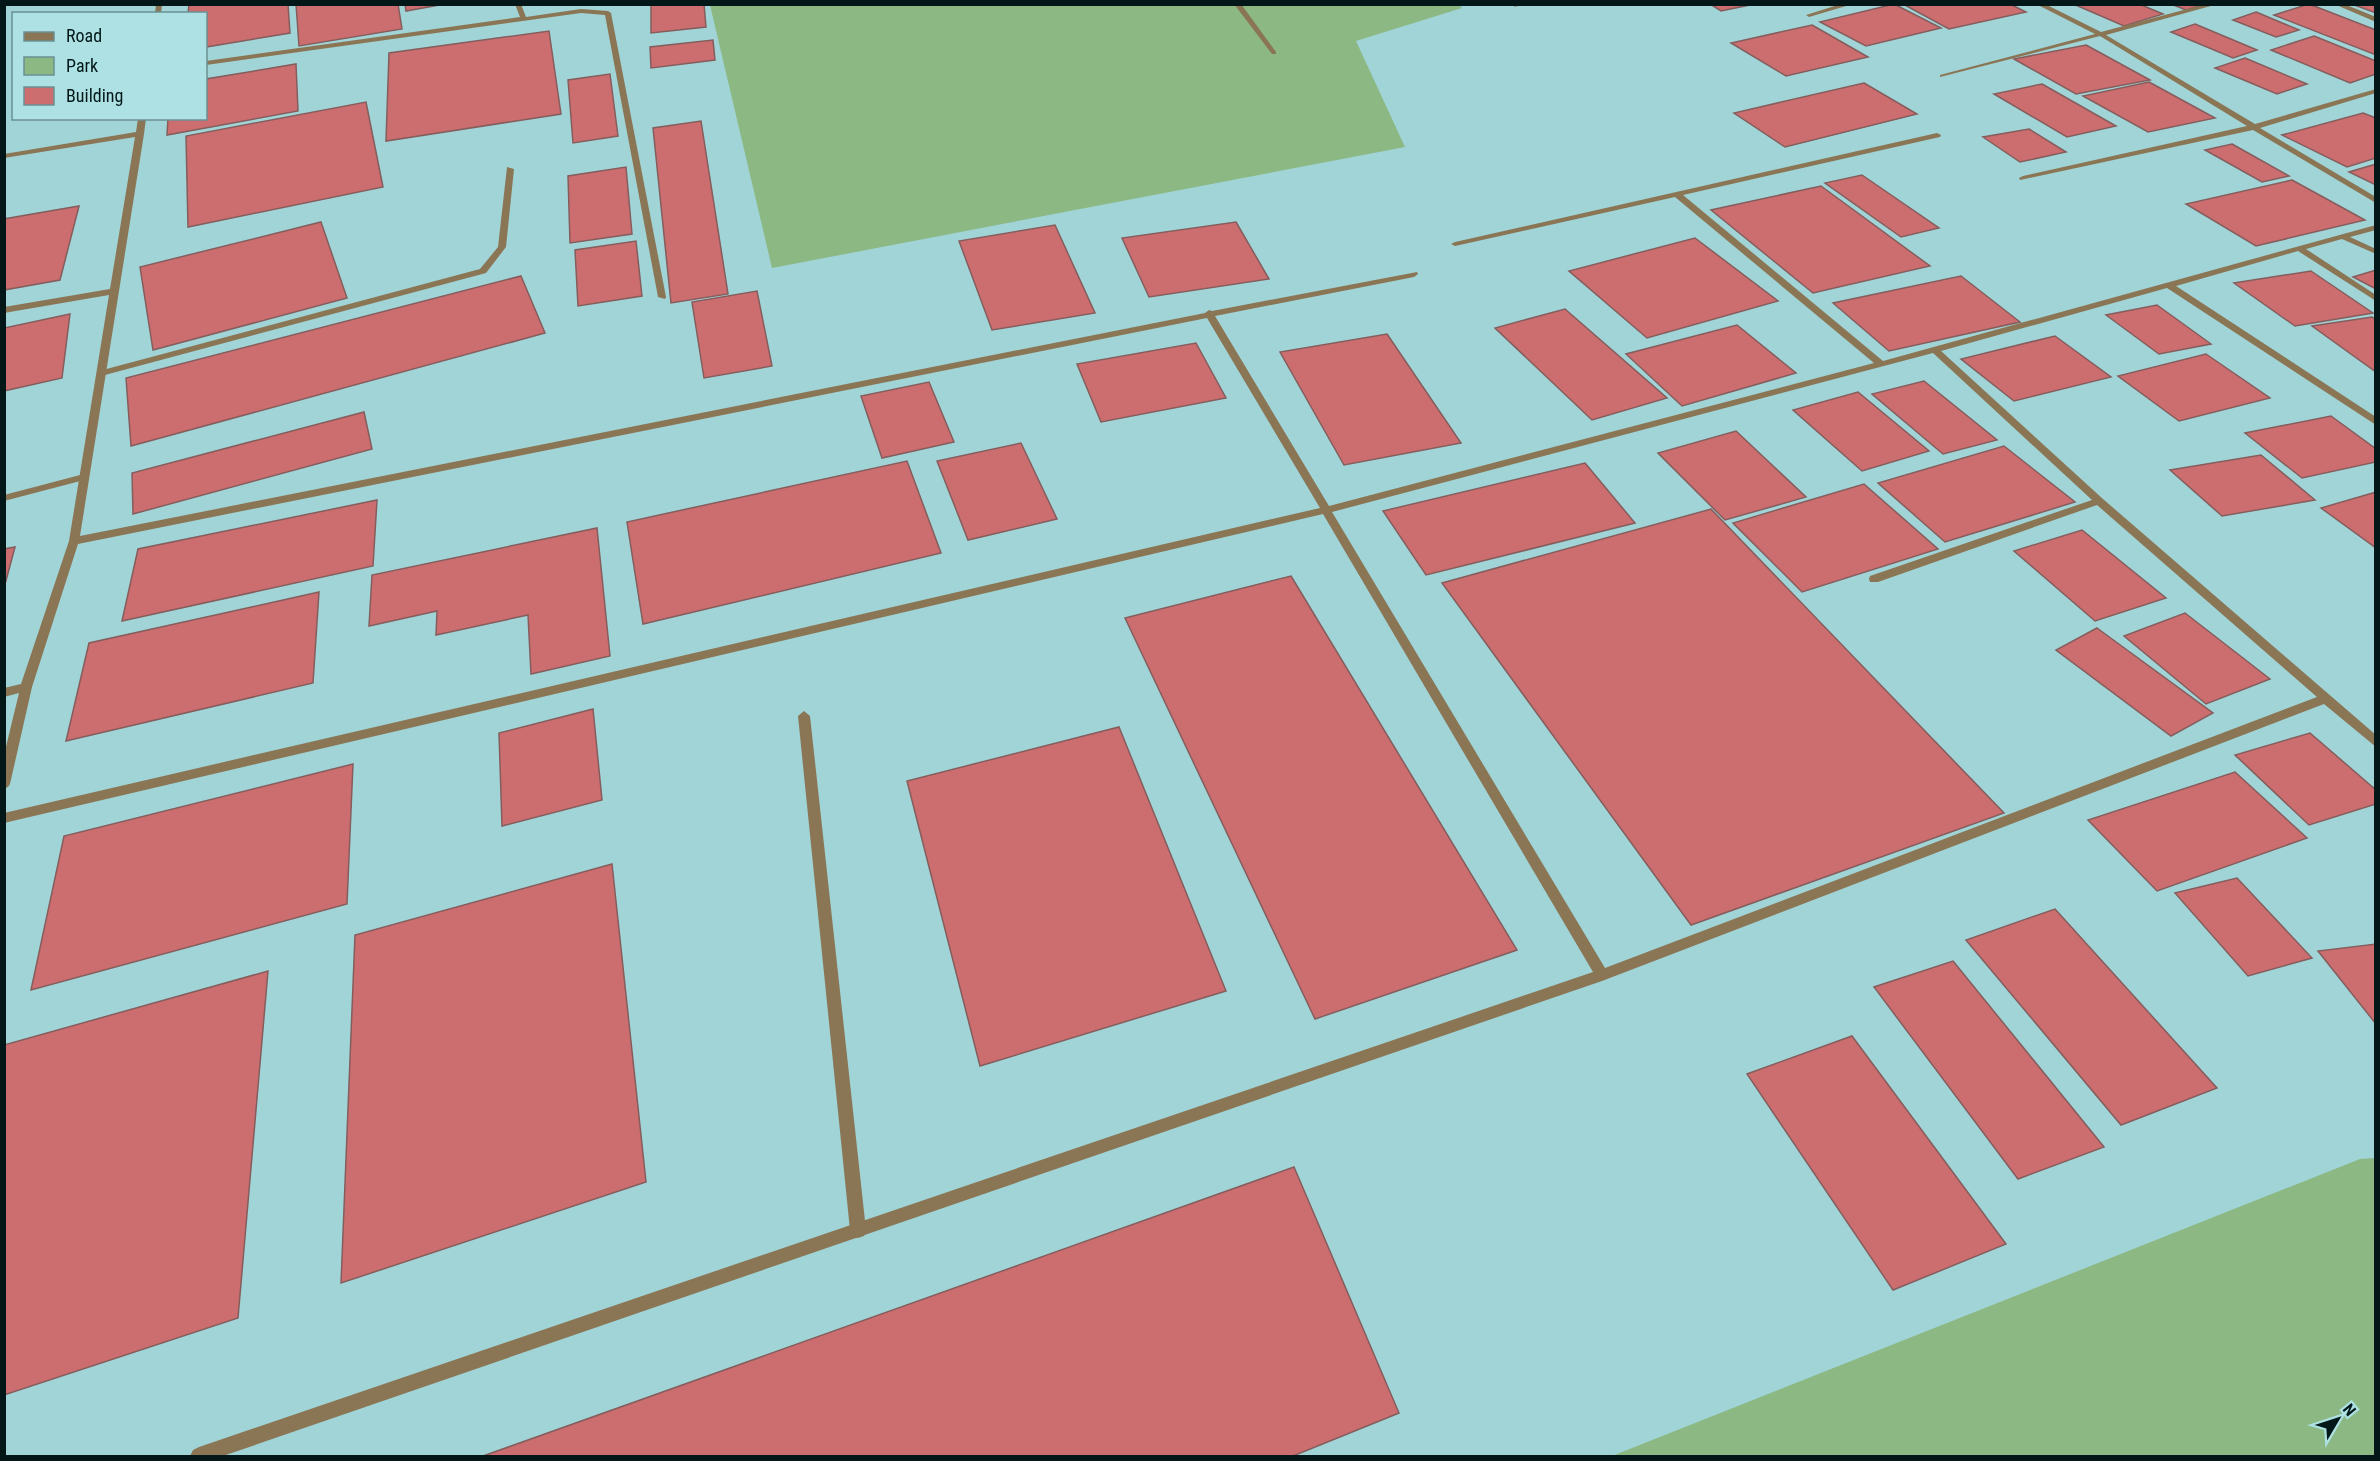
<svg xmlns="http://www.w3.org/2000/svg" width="2380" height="1461" font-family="'Roboto Condensed',sans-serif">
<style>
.green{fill:#8cb883}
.building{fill:#cc6e6f;stroke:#855d5d;stroke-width:1.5}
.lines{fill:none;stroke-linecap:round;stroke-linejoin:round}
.service{fill:#8a7655;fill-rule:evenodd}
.minor{fill:#8a7655;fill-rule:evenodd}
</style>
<rect width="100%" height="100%" fill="#a1d4d7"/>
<g class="green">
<path d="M 1458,4 L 1462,8 L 1356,41 L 1405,147 L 772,268 L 710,5 Z"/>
<path d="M 2375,1158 L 2375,1456 L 1612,1456 L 2360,1159 Z"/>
</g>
<g class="building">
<path d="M 288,4 L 290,33 L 206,47 L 206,14 L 188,14 L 189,4 Z"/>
<path d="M 296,4 L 398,4 L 402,29 L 299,46 Z"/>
<path d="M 405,4 L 445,4 L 406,11 Z"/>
<path d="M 704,4 L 706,27 L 651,33 L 651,5 Z"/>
<path d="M 1710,4 L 1755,4 L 1721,11 Z"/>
<path d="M 1894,4 L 1941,28 L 1866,46 L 1820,22 Z"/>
<path d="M 1903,4 L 2010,4 L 2026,12 L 1949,29 Z"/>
<path d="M 2084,4 L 2139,4 L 2163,14 L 2124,26 L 2078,6 Z"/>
<path d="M 2171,4 L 2206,4 L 2186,10 Z"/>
<path d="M 2309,4 L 2376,30 L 2376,55 L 2274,15 Z"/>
<path d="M 2376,4 L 2376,13 L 2354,5 L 2356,4 Z"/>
<path d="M 2256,12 L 2299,30 L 2276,37 L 2233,20 Z"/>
<path d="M 2195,24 L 2257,50 L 2233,58 L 2171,32 Z"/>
<path d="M 1812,25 L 1868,57 L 1786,76 L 1731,43 Z"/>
<path d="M 549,31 L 561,114 L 386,141 L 389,53 Z"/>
<path d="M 2314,36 L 2376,61 L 2376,74 L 2350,83 L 2271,50 Z"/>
<path d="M 713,40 L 715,60 L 651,68 L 650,47 Z"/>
<path d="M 2086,45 L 2150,80 L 2076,94 L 2014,59 Z"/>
<path d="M 2245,58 L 2307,84 L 2277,94 L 2215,68 Z"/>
<path d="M 296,64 L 298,111 L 167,135 L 168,118 L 206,118 L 206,79 Z"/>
<path d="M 610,74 L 618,136 L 573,143 L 568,80 Z"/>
<path d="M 2149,82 L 2215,118 L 2148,132 L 2083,96 Z"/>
<path d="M 1864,83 L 1917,114 L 1785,147 L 1734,113 Z"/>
<path d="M 2042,84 L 2116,126 L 2067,137 L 1994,94 Z"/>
<path d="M 366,102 L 383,187 L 188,227 L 186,136 Z"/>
<path d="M 2363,113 L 2376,118 L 2376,158 L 2347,167 L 2282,135 Z"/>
<path d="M 701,121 L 728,294 L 671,303 L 653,128 Z"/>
<path d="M 2029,129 L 2066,152 L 2020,162 L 1983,137 Z"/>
<path d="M 2232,144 L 2289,176 L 2262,182 L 2205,150 Z"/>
<path d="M 2376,164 L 2376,185 L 2349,172 Z"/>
<path d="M 626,167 L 632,234 L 570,243 L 568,176 Z"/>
<path d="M 1862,175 L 1939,228 L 1901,237 L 1825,183 Z"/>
<path d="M 2292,180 L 2365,220 L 2256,246 L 2186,204 Z"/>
<path d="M 1821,186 L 1930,266 L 1813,293 L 1711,210 Z"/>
<path d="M 79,206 L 60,280 L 4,290 L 4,219 Z"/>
<path d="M 321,222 L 347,298 L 153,350 L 140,267 Z"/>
<path d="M 1236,222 L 1269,279 L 1149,297 L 1122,238 Z"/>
<path d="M 1055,225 L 1095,313 L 992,330 L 959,241 Z"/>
<path d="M 1695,238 L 1778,301 L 1647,338 L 1569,271 Z"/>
<path d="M 636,241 L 642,296 L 578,306 L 575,250 Z"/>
<path d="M 2376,270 L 2376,289 L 2353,277 Z"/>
<path d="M 2311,271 L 2373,313 L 2295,326 L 2234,283 Z"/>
<path d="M 521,276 L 545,333 L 131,446 L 126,378 Z"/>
<path d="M 1961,276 L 2020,322 L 1889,351 L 1833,303 Z"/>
<path d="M 757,291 L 772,366 L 704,378 L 692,302 Z"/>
<path d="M 2157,305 L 2211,344 L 2159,354 L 2106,315 Z"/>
<path d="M 1565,309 L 1667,398 L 1592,420 L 1495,328 Z"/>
<path d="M 70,314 L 62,378 L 4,391 L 4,328 Z"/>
<path d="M 2372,317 L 2376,320 L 2376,372 L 2312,326 Z"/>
<path d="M 1737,325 L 1796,373 L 1682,406 L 1626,354 Z"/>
<path d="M 1387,334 L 1461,443 L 1344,465 L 1280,352 Z"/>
<path d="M 2055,336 L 2111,377 L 2014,401 L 1961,359 Z"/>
<path d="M 1196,343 L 1226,398 L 1101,422 L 1077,364 Z"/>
<path d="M 2206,354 L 2270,398 L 2179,421 L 2118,376 Z"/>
<path d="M 1924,381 L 1997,440 L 1943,454 L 1872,394 Z"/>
<path d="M 929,382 L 954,442 L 882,458 L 861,396 Z"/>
<path d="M 1858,392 L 1929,451 L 1862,471 L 1793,410 Z"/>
<path d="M 364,412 L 372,449 L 133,514 L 132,473 Z"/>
<path d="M 2331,416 L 2376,449 L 2376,462 L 2302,478 L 2245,433 Z"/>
<path d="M 1736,431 L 1806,497 L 1725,520 L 1658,453 Z"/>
<path d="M 1021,443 L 1057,519 L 968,540 L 937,461 Z"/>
<path d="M 2004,446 L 2075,502 L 1945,542 L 1878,483 Z"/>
<path d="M 2261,455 L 2315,500 L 2222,516 L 2170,470 Z"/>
<path d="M 907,461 L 941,553 L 643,624 L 627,522 Z"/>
<path d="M 1585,463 L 1635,523 L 1426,575 L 1383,511 Z"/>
<path d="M 1864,484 L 1938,549 L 1802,592 L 1733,523 Z"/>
<path d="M 2376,492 L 2376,548 L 2321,508 Z"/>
<path d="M 377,500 L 373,566 L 122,621 L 138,549 Z"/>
<path d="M 1711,509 L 2004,813 L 1691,925 L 1442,583 Z"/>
<path d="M 597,528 L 610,656 L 531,674 L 528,615 L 436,635 L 437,611 L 369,626 L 372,575 Z"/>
<path d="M 2082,530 L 2166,598 L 2095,621 L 2014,551 Z"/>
<path d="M 15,547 L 4,588 L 4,549 Z"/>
<path d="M 1291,576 L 1517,950 L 1315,1019 L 1125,618 Z"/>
<path d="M 319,592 L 313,683 L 66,741 L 89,643 Z"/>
<path d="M 2185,613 L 2270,679 L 2206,704 L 2124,636 Z"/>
<path d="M 2097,628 L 2213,713 L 2171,736 L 2056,650 Z"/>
<path d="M 593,709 L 602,800 L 502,826 L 499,733 Z"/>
<path d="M 1119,727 L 1226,991 L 980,1066 L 907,781 Z"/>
<path d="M 2310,733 L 2376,790 L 2376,804 L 2309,825 L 2235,755 Z"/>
<path d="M 353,764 L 347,904 L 31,990 L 64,836 Z"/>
<path d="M 2235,772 L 2307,838 L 2157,891 L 2088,820 Z"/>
<path d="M 612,864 L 646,1182 L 341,1283 L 355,935 Z"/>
<path d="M 2237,878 L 2312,958 L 2248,976 L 2175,893 Z"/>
<path d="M 2055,909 L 2217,1088 L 2121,1125 L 1966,940 Z"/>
<path d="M 2376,944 L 2376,1024 L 2318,951 Z"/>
<path d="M 1953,961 L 2104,1147 L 2018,1179 L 1874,987 Z"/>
<path d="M 268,971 L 238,1318 L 4,1395 L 4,1045 Z"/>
<path d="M 1852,1036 L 2006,1244 L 1893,1290 L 1747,1074 Z"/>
<path d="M 1294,1167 L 1399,1413 L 1293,1456 L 483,1456 Z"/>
</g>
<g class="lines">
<g class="service">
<path d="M 1234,4 L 1241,4 L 1276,52 L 1276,54 L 1272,54 Z"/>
<path d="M 507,167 L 514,169 L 506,247 L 486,273 L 105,375 L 99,375 L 97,373 L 99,371 L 480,269 L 498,247 Z"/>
<path d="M 84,474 L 89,477 L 88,479 L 4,501 L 4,495 Z"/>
<path d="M 804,711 L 810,716 L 866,1230 L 864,1236 L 858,1238 L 852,1236 L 850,1230 L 798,716 Z"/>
</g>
<g class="minor">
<path d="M 156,4 L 162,4 L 161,14 L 155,14 Z"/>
<path d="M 515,4 L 521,4 L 526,17 L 581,9 L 608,11 L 611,13 L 666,297 L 665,299 L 658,297 L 605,15 L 581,13 L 206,65 L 206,61 L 520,17 Z"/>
<path d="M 1512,4 L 1521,4 L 1515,7 Z"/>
<path d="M 1841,4 L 1853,4 L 1809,17 L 1806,15 Z"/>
<path d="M 2036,4 L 2045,4 L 2101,32 L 2206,4 L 2218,4 L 2106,35 L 2255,124 L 2376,89 L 2376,93 L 2260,128 L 2376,197 L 2376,203 L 2253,130 L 2020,180 L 2019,178 L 2023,176 L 2247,126 L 2100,36 L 1940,77 L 1940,75 L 2095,34 Z"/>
<path d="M 2334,4 L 2344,4 L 2376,17 L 2376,22 Z"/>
<path d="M 138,118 L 146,118 L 144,134 L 80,536 L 1205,313 L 1209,310 L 1212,311 L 1417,272 L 1418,274 L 1414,277 L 1215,316 L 1329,506 L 1874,363 L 1675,197 L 1455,246 L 1451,244 L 1455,242 L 1937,133 L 1941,135 L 1940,137 L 1683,195 L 1883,361 L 2376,225 L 2376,230 L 2350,237 L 2376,249 L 2376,254 L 2342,239 L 2306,249 L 2376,295 L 2376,301 L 2298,251 L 2176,286 L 2376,417 L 2376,425 L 2167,288 L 1941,351 L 2103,499 L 2376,735 L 2376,747 L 2324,704 L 1602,981 L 223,1456 L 190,1456 L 193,1450 L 199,1447 L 1593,972 L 1323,514 L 4,823 L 4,813 L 1320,508 L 1207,318 L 78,544 L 32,687 L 10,784 L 8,787 L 4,789 L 4,755 L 19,693 L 4,697 L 4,688 L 21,684 L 69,541 L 109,295 L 4,313 L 4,307 L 110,289 L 135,137 L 4,158 L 4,154 L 136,132 ZM 1933,353 L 2092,500 L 1870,576 L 1869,579 L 1870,582 L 1878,582 L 2097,505 L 2317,697 L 1605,968 L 1332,512 Z"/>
</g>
</g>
<rect width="2380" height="1461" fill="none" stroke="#031718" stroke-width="12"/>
<rect x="12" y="12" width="195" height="108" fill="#aee1e4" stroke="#6a9092" stroke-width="1.5"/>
<rect x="24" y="32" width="30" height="9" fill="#8a7655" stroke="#6a9092" stroke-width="1.5"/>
<text x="66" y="42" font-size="18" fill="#031718">Road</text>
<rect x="24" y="57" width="30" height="18" fill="#8cb883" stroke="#6a9092" stroke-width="1.5"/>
<text x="66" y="72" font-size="18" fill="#031718">Park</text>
<rect x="24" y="87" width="30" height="18" fill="#cc6e6f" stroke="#6a9092" stroke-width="1.5"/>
<text x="66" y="102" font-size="18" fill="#031718">Building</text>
<g transform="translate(2338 1419) rotate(51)" stroke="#aee1e4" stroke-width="4.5" paint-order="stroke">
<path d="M0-4.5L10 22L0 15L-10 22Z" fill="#031718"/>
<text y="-9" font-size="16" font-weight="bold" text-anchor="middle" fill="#031718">N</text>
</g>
</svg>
